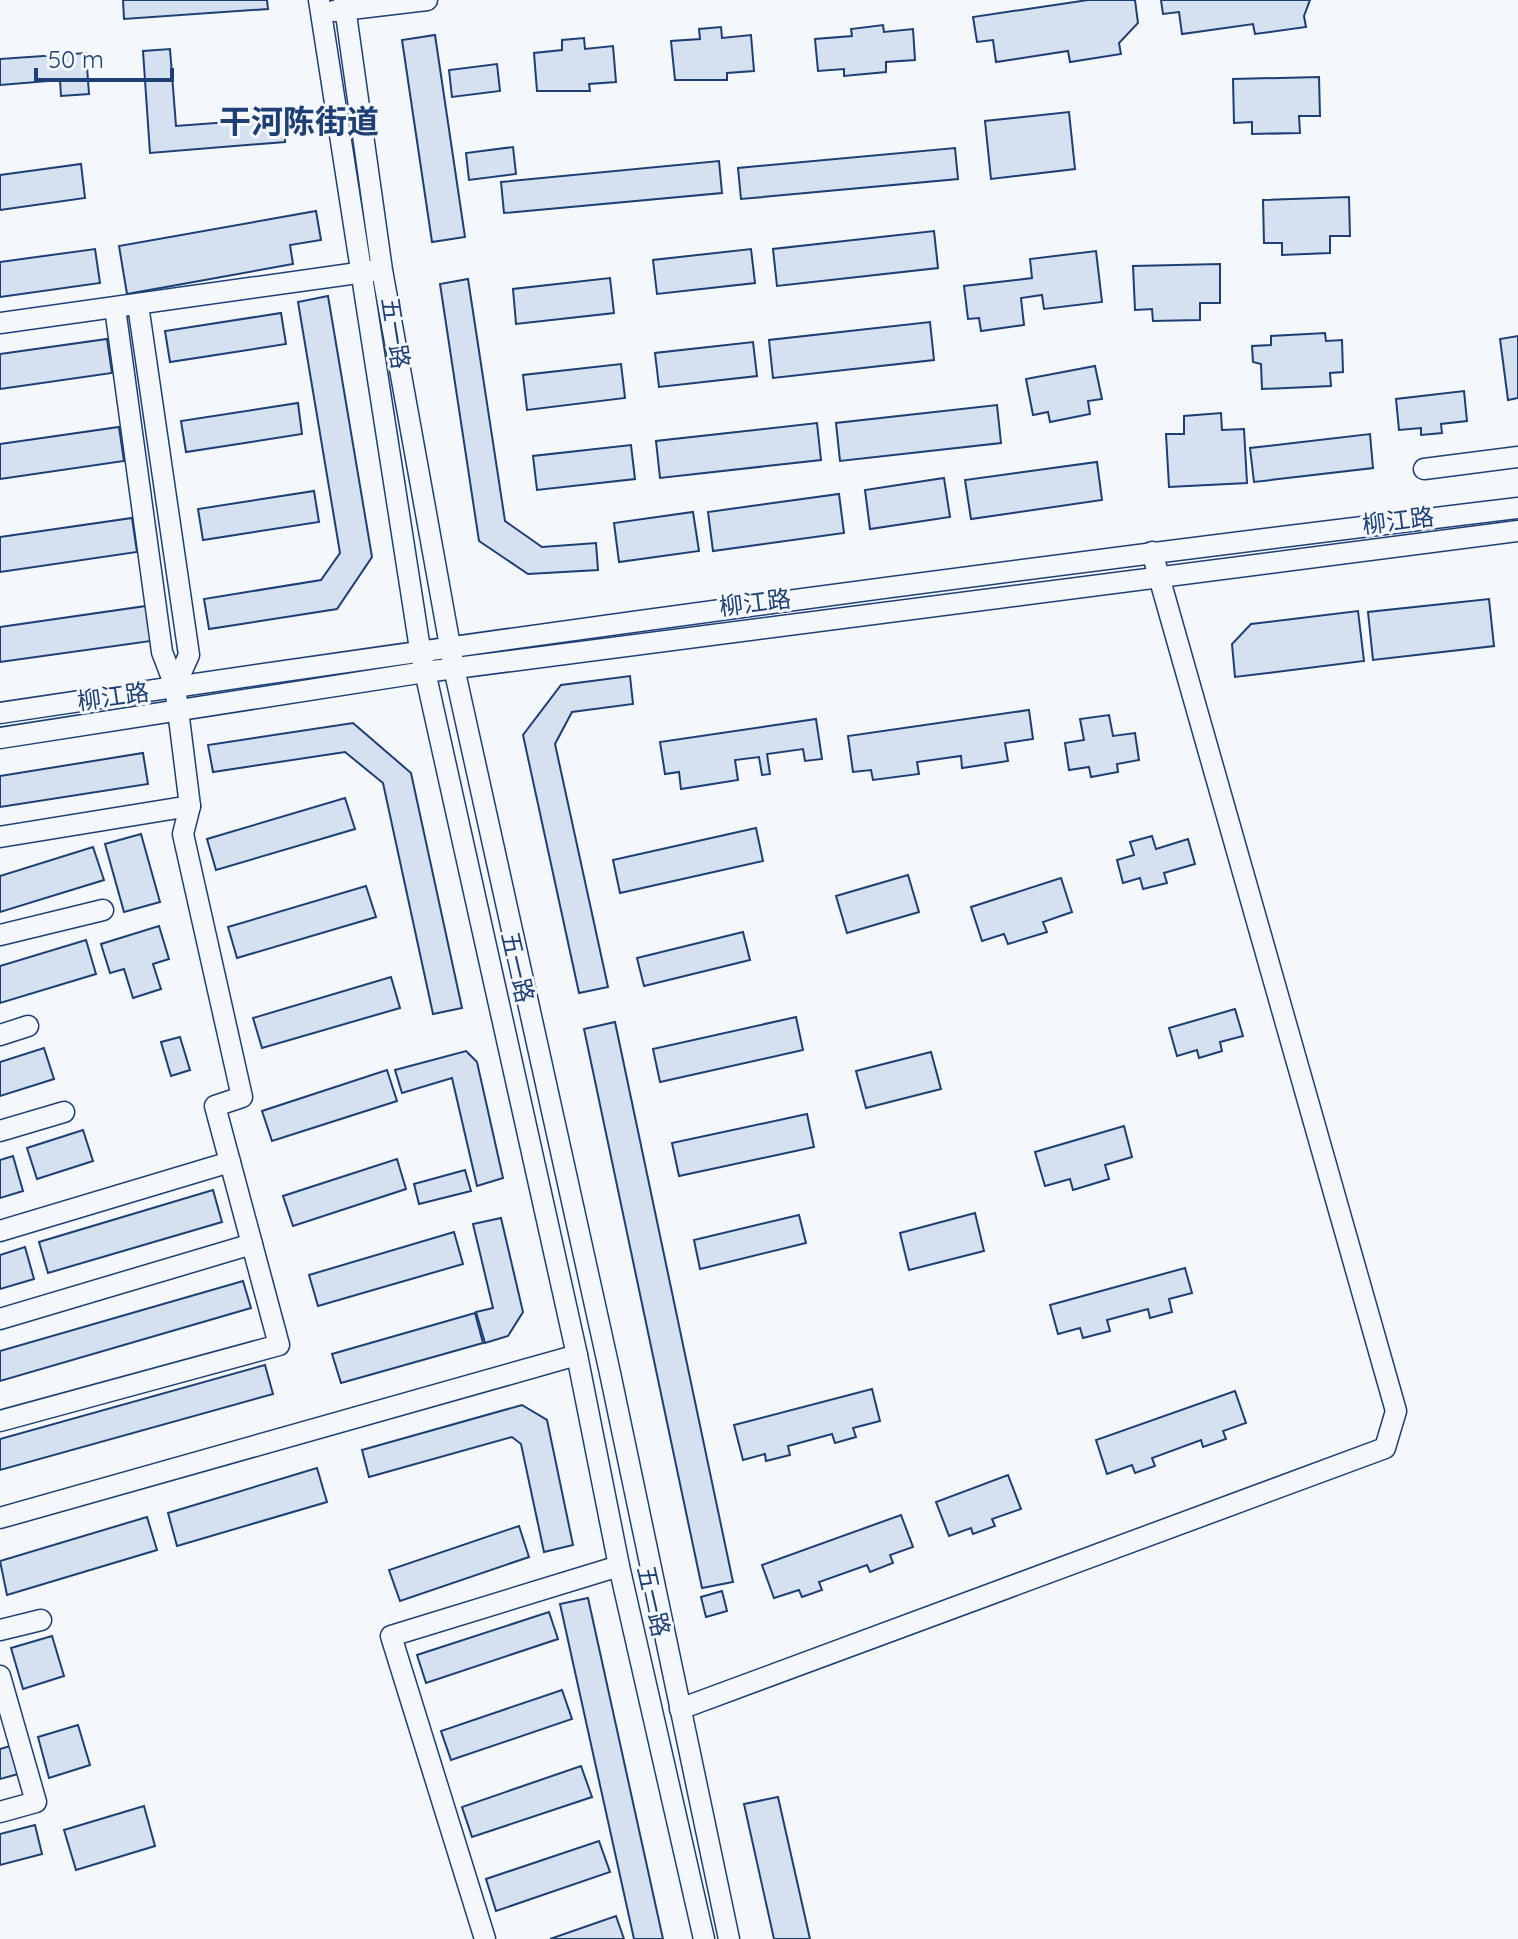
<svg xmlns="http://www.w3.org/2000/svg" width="1518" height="1939" font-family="Quicksand,'Noto Sans SC',sans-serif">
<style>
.building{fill:#d5e0f0;stroke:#1d3f73;stroke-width:2}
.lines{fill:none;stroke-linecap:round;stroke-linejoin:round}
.minor-casing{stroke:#1d3f73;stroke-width:23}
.minor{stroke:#f4f7fb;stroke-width:20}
.labels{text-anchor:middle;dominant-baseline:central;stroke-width:6;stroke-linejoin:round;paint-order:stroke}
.street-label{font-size:24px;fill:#1d3f73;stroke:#f4f7fb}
.district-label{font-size:32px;font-weight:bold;fill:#1d3f73;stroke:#f4f7fb}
</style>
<rect width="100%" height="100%" fill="#f4f7fb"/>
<g class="building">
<path d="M 123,0 L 267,0 L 268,9 L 124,19 Z"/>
<path d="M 1088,0 L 1135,0 L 1138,23 L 1119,43 L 1121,54 L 1070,62 L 1068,51 L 996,62 L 993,40 L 977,42 L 973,17 Z"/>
<path d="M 1161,0 L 1310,0 L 1304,16 L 1306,27 L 1255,34 L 1253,24 L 1182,34 L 1179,12 L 1163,14 Z"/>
<path d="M 883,25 L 884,32 L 913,29 L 915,60 L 886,62 L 886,72 L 844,76 L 844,69 L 818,71 L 815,39 L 852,36 L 851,29 Z"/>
<path d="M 721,27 L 722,38 L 751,35 L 754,71 L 727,73 L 727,80 L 675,80 L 671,41 L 700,39 L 699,29 Z"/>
<path d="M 435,35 L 465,237 L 432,242 L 402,40 Z"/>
<path d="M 584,38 L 585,49 L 613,46 L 616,82 L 589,84 L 590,91 L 537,91 L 534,53 L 562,50 L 562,40 Z"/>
<path d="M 170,49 L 176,126 L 284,118 L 285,142 L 150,153 L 143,51 Z"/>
<path d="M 86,53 L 89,94 L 61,96 L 60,80 L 0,85 L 0,59 Z"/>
<path d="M 497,64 L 500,91 L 452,97 L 449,70 Z"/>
<path d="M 1319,77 L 1320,116 L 1299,116 L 1300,133 L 1252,134 L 1252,122 L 1234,123 L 1233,79 Z"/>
<path d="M 1069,112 L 1075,169 L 991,179 L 985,121 Z"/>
<path d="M 513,147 L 516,174 L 469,180 L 466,153 Z"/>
<path d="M 955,148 L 958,179 L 741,199 L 738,168 Z"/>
<path d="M 719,161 L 722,193 L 504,213 L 501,182 Z"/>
<path d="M 81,164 L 85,198 L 0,210 L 0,175 Z"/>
<path d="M 1349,197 L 1350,236 L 1330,236 L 1330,253 L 1282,255 L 1282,243 L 1264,243 L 1263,200 Z"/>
<path d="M 316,211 L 321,240 L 290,245 L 293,264 L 127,294 L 119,246 Z"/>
<path d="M 934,231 L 938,268 L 777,286 L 773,249 Z"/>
<path d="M 95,249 L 100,283 L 0,297 L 0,262 Z"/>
<path d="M 751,249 L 755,283 L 657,294 L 653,260 Z"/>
<path d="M 1096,251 L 1102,302 L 1044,309 L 1042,295 L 1021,298 L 1024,325 L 981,331 L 979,318 L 968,319 L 964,286 L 1032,278 L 1030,259 Z"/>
<path d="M 1220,264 L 1220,303 L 1200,303 L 1200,320 L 1153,321 L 1152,309 L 1135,310 L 1133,266 Z"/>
<path d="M 610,278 L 614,313 L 516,324 L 513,289 Z"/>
<path d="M 468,279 L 505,521 L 542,547 L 596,543 L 598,570 L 528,574 L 479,541 L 440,284 Z"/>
<path d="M 328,296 L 372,557 L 337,609 L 209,629 L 204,599 L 321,580 L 340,553 L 298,302 Z"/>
<path d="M 281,313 L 286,344 L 170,362 L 165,331 Z"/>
<path d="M 930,322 L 934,360 L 773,378 L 769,340 Z"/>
<path d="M 1325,333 L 1326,341 L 1342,340 L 1343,372 L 1330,373 L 1331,386 L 1262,389 L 1261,364 L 1253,362 L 1252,346 L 1271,345 L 1271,336 Z"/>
<path d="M 1518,336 L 1518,398 L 1508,400 L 1500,339 Z"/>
<path d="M 107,339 L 112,373 L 0,389 L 0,354 Z"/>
<path d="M 753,342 L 757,376 L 659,387 L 655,353 Z"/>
<path d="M 621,364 L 625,398 L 527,410 L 523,375 Z"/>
<path d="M 1095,366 L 1102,399 L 1088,401 L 1090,414 L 1050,422 L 1048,412 L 1033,415 L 1026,379 Z"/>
<path d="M 1464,391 L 1467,421 L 1441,424 L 1442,433 L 1421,435 L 1421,428 L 1399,430 L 1396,399 Z"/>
<path d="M 298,403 L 302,434 L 186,452 L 181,421 Z"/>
<path d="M 997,405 L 1001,443 L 840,461 L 836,423 Z"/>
<path d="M 1221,413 L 1222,430 L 1244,429 L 1247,483 L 1169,487 L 1166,434 L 1184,434 L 1184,416 Z"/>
<path d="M 817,423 L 821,460 L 660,478 L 656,441 Z"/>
<path d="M 119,427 L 124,461 L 0,479 L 0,444 Z"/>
<path d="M 1370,434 L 1373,468 L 1254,482 L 1250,448 Z"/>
<path d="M 631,445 L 635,479 L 537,490 L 533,456 Z"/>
<path d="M 1097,462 L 1102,500 L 971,519 L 965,480 Z"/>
<path d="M 944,478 L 950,517 L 870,529 L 865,490 Z"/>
<path d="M 314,491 L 319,522 L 203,540 L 198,509 Z"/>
<path d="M 839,494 L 844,533 L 713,551 L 708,512 Z"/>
<path d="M 693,512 L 699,551 L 619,562 L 614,523 Z"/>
<path d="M 132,518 L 137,552 L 0,572 L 0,537 Z"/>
<path d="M 1489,599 L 1494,646 L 1373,660 L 1368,612 Z"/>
<path d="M 146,606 L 151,641 L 0,662 L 0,627 Z"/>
<path d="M 1358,611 L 1364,661 L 1235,677 L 1232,644 L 1251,624 Z"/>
<path d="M 630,676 L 633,704 L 572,712 L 555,744 L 608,987 L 579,993 L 523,735 L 561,685 Z"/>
<path d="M 1029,710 L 1033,739 L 1005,743 L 1008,761 L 962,768 L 961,756 L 917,762 L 919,774 L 873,780 L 871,770 L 853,772 L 848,736 Z"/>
<path d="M 1109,715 L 1113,736 L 1135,733 L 1139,760 L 1117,764 L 1118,772 L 1091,777 L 1089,767 L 1069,770 L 1065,743 L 1084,740 L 1080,719 Z"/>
<path d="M 816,719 L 822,759 L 805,761 L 803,749 L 767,754 L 770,774 L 762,775 L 759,757 L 735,760 L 738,780 L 681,789 L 679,772 L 665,774 L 660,742 Z"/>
<path d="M 353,723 L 411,773 L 462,1008 L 433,1014 L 383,783 L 345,752 L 213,772 L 208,745 Z"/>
<path d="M 143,753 L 148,784 L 0,807 L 0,776 Z"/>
<path d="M 345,798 L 355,829 L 216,870 L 207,839 Z"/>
<path d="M 756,828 L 763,861 L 620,893 L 613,860 Z"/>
<path d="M 141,834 L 160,902 L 124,912 L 105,844 Z"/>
<path d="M 1152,836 L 1156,849 L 1188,839 L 1195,864 L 1164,873 L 1167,883 L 1143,889 L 1140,878 L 1123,883 L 1117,860 L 1134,855 L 1130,842 Z"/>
<path d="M 93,847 L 104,880 L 0,912 L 0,876 Z"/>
<path d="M 908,875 L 919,912 L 847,933 L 836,896 Z"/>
<path d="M 1061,878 L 1072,912 L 1043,922 L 1047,932 L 1008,944 L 1004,934 L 982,941 L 971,907 Z"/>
<path d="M 366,886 L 376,917 L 237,958 L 228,927 Z"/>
<path d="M 159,926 L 169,959 L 153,964 L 161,989 L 133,998 L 124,969 L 110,973 L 101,944 Z"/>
<path d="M 743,932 L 750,960 L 644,986 L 637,958 Z"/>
<path d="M 86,940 L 96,974 L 0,1003 L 0,966 Z"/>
<path d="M 391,977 L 400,1008 L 262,1048 L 253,1018 Z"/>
<path d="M 1235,1009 L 1243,1036 L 1220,1042 L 1222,1051 L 1199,1058 L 1197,1050 L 1177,1056 L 1169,1028 Z"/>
<path d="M 796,1017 L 803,1050 L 660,1082 L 653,1049 Z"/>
<path d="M 615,1022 L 733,1582 L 702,1588 L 584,1029 Z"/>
<path d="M 180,1037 L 190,1070 L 171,1076 L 161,1042 Z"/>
<path d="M 44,1048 L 54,1079 L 0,1096 L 0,1062 Z"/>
<path d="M 466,1051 L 477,1062 L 503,1178 L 477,1186 L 452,1078 L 402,1093 L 395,1070 Z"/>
<path d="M 931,1052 L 941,1089 L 866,1108 L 856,1071 Z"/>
<path d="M 387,1070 L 397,1101 L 272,1141 L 262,1111 Z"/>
<path d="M 807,1114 L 814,1147 L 679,1176 L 672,1143 Z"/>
<path d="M 1124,1126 L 1132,1157 L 1105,1165 L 1109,1179 L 1073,1190 L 1070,1179 L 1045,1186 L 1035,1152 Z"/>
<path d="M 83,1130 L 93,1161 L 37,1179 L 27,1148 Z"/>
<path d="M 13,1156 L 23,1191 L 0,1198 L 0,1160 Z"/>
<path d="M 397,1159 L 406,1189 L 293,1226 L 283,1196 Z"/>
<path d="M 465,1170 L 471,1191 L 419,1204 L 414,1184 Z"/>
<path d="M 213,1190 L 222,1222 L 48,1273 L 39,1242 Z"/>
<path d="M 975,1213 L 984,1251 L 909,1270 L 900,1233 Z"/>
<path d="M 799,1215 L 806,1243 L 700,1269 L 694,1240 Z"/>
<path d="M 501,1218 L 523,1312 L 508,1336 L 485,1343 L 476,1312 L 493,1308 L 473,1224 Z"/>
<path d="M 454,1232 L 463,1264 L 318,1306 L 309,1275 Z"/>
<path d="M 25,1247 L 34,1279 L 0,1289 L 0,1255 Z"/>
<path d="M 1185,1268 L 1192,1293 L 1169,1299 L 1172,1312 L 1150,1318 L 1148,1309 L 1107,1320 L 1110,1331 L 1083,1338 L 1080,1328 L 1058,1334 L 1050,1305 Z"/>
<path d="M 243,1281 L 251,1308 L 0,1381 L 0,1351 Z"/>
<path d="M 475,1313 L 483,1343 L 341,1383 L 332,1354 Z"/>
<path d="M 265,1365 L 273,1394 L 0,1470 L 0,1439 Z"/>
<path d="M 872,1389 L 880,1421 L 853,1428 L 856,1437 L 835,1443 L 832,1434 L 788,1446 L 790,1455 L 766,1461 L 765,1454 L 743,1460 L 734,1425 Z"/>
<path d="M 1235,1391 L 1246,1423 L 1223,1431 L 1226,1439 L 1203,1447 L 1201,1440 L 1152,1458 L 1155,1466 L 1135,1473 L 1132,1465 L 1107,1474 L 1096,1440 Z"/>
<path d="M 522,1405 L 547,1420 L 573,1545 L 544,1552 L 521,1444 L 512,1437 L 369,1477 L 362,1450 Z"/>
<path d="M 317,1468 L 327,1502 L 177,1546 L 168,1513 Z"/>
<path d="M 1008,1475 L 1021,1509 L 992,1519 L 995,1526 L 973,1534 L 971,1528 L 949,1536 L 936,1502 Z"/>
<path d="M 901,1515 L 913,1547 L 890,1555 L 893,1563 L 870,1572 L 867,1565 L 819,1582 L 822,1590 L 802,1597 L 799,1590 L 774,1598 L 762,1565 Z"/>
<path d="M 147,1517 L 157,1550 L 7,1595 L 0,1561 Z"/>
<path d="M 519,1526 L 529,1557 L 400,1601 L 389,1570 Z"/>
<path d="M 722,1591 L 727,1611 L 706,1617 L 701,1597 Z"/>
<path d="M 588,1598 L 663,1939 L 634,1939 L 560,1604 Z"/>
<path d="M 549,1612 L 558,1639 L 426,1683 L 417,1655 Z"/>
<path d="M 52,1636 L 64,1676 L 23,1689 L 11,1648 Z"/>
<path d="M 562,1690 L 572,1719 L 451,1760 L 441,1731 Z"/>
<path d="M 78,1725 L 90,1765 L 49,1778 L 38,1737 Z"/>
<path d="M 10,1746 L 18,1774 L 0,1779 L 0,1749 Z"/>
<path d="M 581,1766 L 592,1797 L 472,1837 L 462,1807 Z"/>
<path d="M 778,1797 L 810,1939 L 774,1939 L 744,1804 Z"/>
<path d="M 144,1806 L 155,1846 L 76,1870 L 64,1830 Z"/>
<path d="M 35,1825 L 42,1854 L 0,1865 L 0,1834 Z"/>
<path d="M 599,1841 L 610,1872 L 496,1911 L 486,1879 Z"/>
<path d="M 616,1916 L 624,1939 L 550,1939 Z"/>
</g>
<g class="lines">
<defs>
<g id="minor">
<path d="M 319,0 L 420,649 L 577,1355 L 619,1566 L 704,1939"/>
<path d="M 344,0 L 382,270 L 454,668 L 610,1373 L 729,1939"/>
<path d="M 334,11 L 427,0"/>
<path d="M 115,308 L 162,652 L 175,686"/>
<path d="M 0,323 L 372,271"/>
<path d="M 1424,469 L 1518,457"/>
<path d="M 0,713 C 505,637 1011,569 1518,508"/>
<path d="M 0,738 L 425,672 L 1518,531"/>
<path d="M 0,837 L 190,806"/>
<path d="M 0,935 L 103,910"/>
<path d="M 0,1035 L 28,1026"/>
<path d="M 0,1131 L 64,1112"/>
<path d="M 0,1231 L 230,1162"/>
<path d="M 0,1319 L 252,1244"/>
<path d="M 0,1421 L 279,1345 L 215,1106 L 242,1097 L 183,834 L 190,806 L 175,686 L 189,655 L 138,305"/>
<path d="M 0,1518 L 577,1355"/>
<path d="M 0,1630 L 41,1620"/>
<path d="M 0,1676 L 36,1802 L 0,1812"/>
<path d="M 680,1709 L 1385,1448 L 1396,1411 L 1152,552"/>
<path d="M 485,1939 L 391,1636 L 619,1566"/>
</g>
</defs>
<use href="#minor" class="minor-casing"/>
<use href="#minor" class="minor"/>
</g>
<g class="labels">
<g class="street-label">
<text transform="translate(396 333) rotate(81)">五一路</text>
<text transform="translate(1398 520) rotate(-7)">柳江路</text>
<text transform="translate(755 602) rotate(-7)">柳江路</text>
<text transform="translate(113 696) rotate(-8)">柳江路</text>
<text transform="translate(518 967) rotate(77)">五一路</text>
<text transform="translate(654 1601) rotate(77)">五一路</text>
</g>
<g class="district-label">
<text x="299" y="121">干河陈街道</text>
</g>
</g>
<path d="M36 68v12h136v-12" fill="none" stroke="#1d3f73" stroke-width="4"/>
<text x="48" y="68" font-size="24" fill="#1d3f73" stroke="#f4f7fb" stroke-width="6" paint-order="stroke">50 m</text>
</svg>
